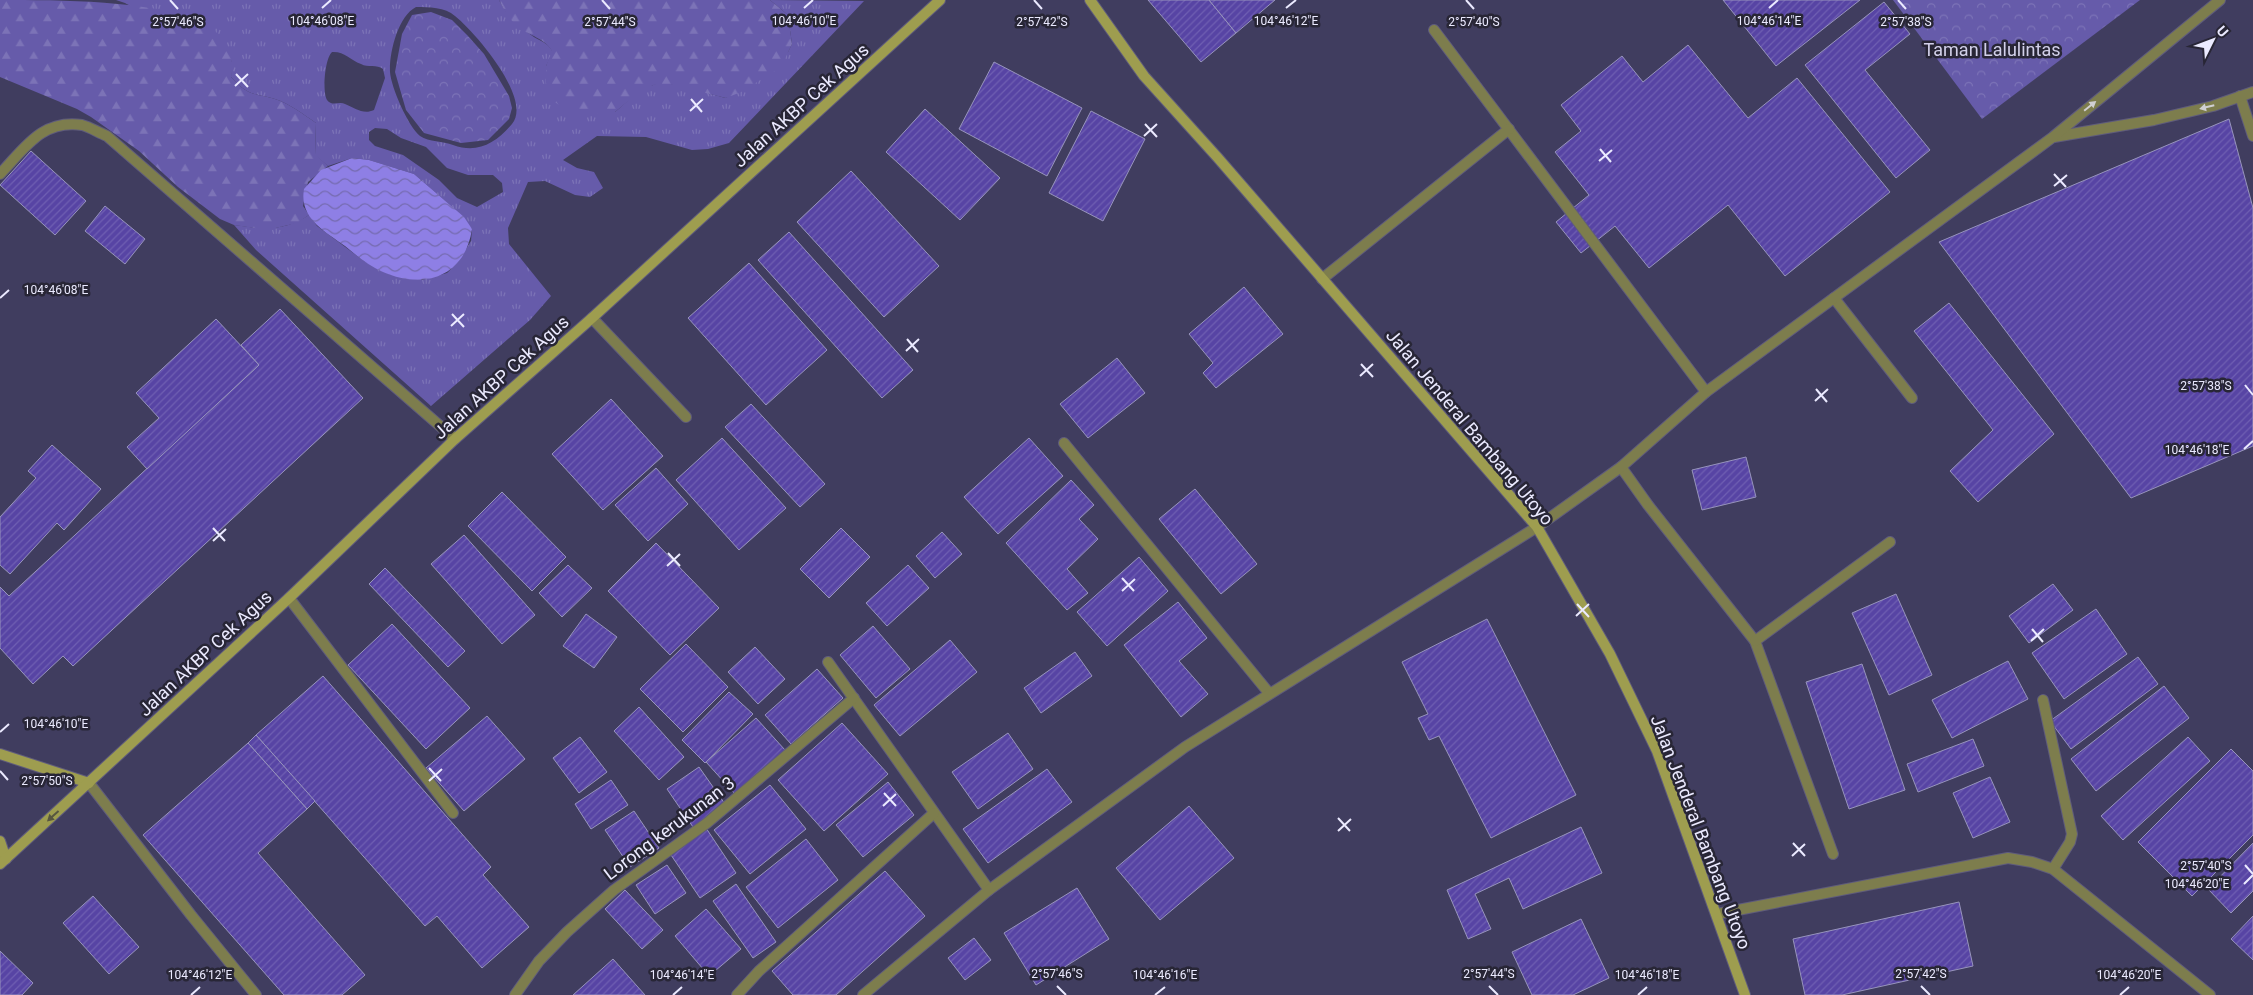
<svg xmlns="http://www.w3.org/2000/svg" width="2253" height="995" font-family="Roboto,sans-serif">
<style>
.grass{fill:url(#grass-tufts);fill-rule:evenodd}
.forest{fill:url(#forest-firs)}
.park{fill:url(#park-crowns)}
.water{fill:url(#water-waves)}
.building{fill:url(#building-hatch);stroke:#9794bc}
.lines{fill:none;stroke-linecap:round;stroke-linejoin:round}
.lane-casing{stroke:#5f5c7c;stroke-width:12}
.street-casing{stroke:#5f5c7c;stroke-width:12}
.secondary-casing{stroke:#5f5c7c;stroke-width:12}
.lane{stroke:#7d7d4d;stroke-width:10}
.street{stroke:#7d7d4d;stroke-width:10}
.secondary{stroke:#9e9d4f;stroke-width:10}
.oneway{fill:#d0cfd2}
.oneway2{fill:#575640}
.ticks{fill:none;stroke:#ebeaff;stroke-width:2}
.labels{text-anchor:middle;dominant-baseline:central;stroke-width:5;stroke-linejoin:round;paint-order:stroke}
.park-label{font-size:18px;fill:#d2d0ea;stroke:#282636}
.street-label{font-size:18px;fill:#ebeaff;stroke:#282636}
.ticks-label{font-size:12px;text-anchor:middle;fill:#ebeaff;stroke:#282636;stroke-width:5;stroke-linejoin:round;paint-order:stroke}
</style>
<defs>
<pattern id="grass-tufts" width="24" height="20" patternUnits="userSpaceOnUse" patternTransform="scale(1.25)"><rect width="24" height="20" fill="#665baa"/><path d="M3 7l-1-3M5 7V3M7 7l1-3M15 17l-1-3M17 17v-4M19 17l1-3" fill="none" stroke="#7c73b7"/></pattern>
<pattern id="forest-firs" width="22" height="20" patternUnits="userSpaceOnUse" patternTransform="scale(1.25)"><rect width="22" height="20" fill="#665baa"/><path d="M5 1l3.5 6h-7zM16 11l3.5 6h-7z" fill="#7c73b7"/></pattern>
<pattern id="park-crowns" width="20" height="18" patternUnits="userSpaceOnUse" patternTransform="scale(1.25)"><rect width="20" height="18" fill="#665baa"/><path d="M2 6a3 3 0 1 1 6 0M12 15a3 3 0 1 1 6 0" fill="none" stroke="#7c73b7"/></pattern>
<pattern id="water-waves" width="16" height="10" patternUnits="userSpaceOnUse" patternTransform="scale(1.25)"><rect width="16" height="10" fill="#8e7fe5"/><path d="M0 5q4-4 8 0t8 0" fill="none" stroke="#756baf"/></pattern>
<pattern id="building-hatch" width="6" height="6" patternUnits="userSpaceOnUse" patternTransform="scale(1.25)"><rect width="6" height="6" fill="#5744a4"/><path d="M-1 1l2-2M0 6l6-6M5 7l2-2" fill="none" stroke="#6f5fb2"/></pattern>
</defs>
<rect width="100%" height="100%" fill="#403d5f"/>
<path class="grass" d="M 116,0 L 499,0 C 507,16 517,25 531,35 C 540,42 547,41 553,52 L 546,66 L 615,112 C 626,103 639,89 653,85 C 671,79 706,94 726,98 L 788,52 L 792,44 L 788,15 L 770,0 L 864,1 L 729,143 L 708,149 L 692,150 L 646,137 L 597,136 L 563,160 L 577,168 L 594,172 L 603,188 L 590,197 L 575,195 L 545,181 L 528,182 L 508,228 L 509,244 L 551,296 L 530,320 L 431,406 L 256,250 L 234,225 C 264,229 283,232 309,215 L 317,226 L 364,261 L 389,274 L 405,278 L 422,280 L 447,273 L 458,262 L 471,241 L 472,229 L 451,206 L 414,174 L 369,160 L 352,158 L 328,166 L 315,155 L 316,123 C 303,114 290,104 275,99 C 253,93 248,96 231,77 L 232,61 L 125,3 ZM 416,7 C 429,7 445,7 455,16 C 475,32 533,99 512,124 C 496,143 478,154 453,145 C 443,141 429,142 420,136 C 408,126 391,87 390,72 C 389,53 398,16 416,7 ZM 332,52 C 344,51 350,60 361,64 C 368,68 377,64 383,69 L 385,78 L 374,110 C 363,115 355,108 345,104 C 339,101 332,107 327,100 C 322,92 325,58 332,52 ZM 375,128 L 387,129 L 401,138 L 426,147 L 447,168 L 468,175 L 493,175 L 502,183 L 503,192 L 477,207 L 457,198 L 439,180 L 403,155 L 375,146 L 369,140 L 369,132 Z"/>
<g class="forest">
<path d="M 0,0 C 61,0 149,0 204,22 C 216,29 231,48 232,62 C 233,67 232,73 231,77 C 248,96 253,93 275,99 C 290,104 303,114 316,123 L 315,154 L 328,166 L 308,182 L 303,206 L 309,215 L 297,223 L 267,230 L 234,225 L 220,219 L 178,187 L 139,151 L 91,117 L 77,109 L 0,77 Z"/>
<path d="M 499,0 L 770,0 L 788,15 L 792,44 L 781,67 L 741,92 L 726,98 L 669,84 L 653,85 L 627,102 L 615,112 L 599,114 L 566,110 L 552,100 L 546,83 L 546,66 L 552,51 C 545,38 529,36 517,26 C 509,19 504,10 499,0 Z"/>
</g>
<g class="park">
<path d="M 1893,0 L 2140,0 L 1982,119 Z"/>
<path d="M 431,12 L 452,20 L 468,36 L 484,54 L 509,96 L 512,108 L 509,119 L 488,140 L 461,143 L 424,133 L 406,110 L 395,72 L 402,34 L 412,15 Z"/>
</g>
<path class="water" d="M 352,158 L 369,160 L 414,174 L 464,217 L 472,229 C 465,277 424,290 383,272 C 369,266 357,256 345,246 C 324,231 299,218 304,189 L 321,170 Z"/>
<g class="building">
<path d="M 1148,0 L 1209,0 L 1236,33 L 1201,62 Z"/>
<path d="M 1209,0 L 1275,0 L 1236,33 Z"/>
<path d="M 1723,0 L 1860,0 L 1776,66 Z"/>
<path d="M 1884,2 L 1910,34 L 1865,70 L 1930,150 L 1896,178 L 1805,65 Z"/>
<path d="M 1688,45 L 1748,118 L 1797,78 L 1890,192 L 1785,276 L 1728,205 L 1649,268 L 1615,226 L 1581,253 L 1556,222 L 1589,195 L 1555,152 L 1581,131 L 1561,105 L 1622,56 L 1643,82 Z"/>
<path d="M 994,62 L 1082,108 L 1047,176 L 959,129 Z"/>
<path d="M 925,109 L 1000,178 L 960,220 L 886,152 Z"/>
<path d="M 1091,111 L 1145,139 L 1103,221 L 1049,193 Z"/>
<path d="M 2229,119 L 2253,208 L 2253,446 L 2131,498 L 1939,242 Z"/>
<path d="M 31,151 L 86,201 L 55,235 L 0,185 Z"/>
<path d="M 851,171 L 939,266 L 884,317 L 797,222 Z"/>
<path d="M 105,206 L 145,239 L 125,264 L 85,231 Z"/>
<path d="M 789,232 L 913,370 L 882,398 L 758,260 Z"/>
<path d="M 749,263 L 827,350 L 766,405 L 688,318 Z"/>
<path d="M 1244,287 L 1283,334 L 1216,388 L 1203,373 L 1213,363 L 1189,334 Z"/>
<path d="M 1949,303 L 2054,434 L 1978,502 L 1950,471 L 1993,430 L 1914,331 Z"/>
<path d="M 280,309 L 363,398 L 73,666 L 63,656 L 33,684 L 0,648 L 0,587 L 9,596 L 259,365 L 241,345 Z"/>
<path d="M 216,319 L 259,365 L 147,469 L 127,447 L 159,418 L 136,393 Z"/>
<path d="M 1117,358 L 1145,393 L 1088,438 L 1060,404 Z"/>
<path d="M 611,399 L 663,456 L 603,510 L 552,454 Z"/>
<path d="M 751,404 L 825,484 L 800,507 L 725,427 Z"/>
<path d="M 722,438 L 786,508 L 739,550 L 676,480 Z"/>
<path d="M 1029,438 L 1063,476 L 998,534 L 964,497 Z"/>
<path d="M 52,445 L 101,489 L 64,530 L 57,523 L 10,574 L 0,565 L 0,517 L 36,478 L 28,471 Z"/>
<path d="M 1746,457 L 1756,497 L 1702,510 L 1692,470 Z"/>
<path d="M 656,468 L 688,504 L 648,541 L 615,505 Z"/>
<path d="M 1071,480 L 1094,505 L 1079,519 L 1098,539 L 1067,569 L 1088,593 L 1067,610 L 1006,543 Z"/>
<path d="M 1195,489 L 1257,564 L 1221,594 L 1159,519 Z"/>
<path d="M 502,492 L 566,557 L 532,591 L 468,526 Z"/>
<path d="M 841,528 L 870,557 L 829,598 L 800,569 Z"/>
<path d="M 942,532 L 962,554 L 935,578 L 916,556 Z"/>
<path d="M 464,535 L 535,615 L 502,644 L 431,564 Z"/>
<path d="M 656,543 L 719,608 L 670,655 L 608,591 Z"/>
<path d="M 1139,557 L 1168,591 L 1107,646 L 1077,612 Z"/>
<path d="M 568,565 L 592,588 L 562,617 L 539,593 Z"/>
<path d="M 908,565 L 929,588 L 887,626 L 866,603 Z"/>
<path d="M 385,568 L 465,651 L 448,667 L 369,584 Z"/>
<path d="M 2053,584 L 2073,610 L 2029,643 L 2009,616 Z"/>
<path d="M 1896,594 L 1932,675 L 1889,695 L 1852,613 Z"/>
<path d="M 1178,602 L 1207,638 L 1179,661 L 1208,694 L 1181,717 L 1124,645 Z"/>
<path d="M 2096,609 L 2127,654 L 2064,699 L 2032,653 Z"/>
<path d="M 586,614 L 617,637 L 594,668 L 563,646 Z"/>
<path d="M 1487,619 L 1576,795 L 1491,838 L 1439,736 L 1429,740 L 1418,718 L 1428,714 L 1402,662 Z"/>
<path d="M 392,624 L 470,708 L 426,749 L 348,665 Z"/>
<path d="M 873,626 L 910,669 L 876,698 L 840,655 Z"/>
<path d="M 950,640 L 977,672 L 900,736 L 874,705 Z"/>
<path d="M 686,644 L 728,687 L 683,732 L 640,689 Z"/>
<path d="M 755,647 L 785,679 L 758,704 L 728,672 Z"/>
<path d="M 1075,652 L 1092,676 L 1041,713 L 1024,688 Z"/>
<path d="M 2138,657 L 2158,684 L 2071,749 L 2050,721 Z"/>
<path d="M 2008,661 L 2028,699 L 1952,738 L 1932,700 Z"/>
<path d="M 1862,664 L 1905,790 L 1849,809 L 1806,682 Z"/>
<path d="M 817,669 L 843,698 L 791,744 L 765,715 Z"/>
<path d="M 323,676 L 491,867 L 483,875 L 529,927 L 482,968 L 437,916 L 425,926 L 256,735 Z"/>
<path d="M 2164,686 L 2189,718 L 2096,791 L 2071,759 Z"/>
<path d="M 729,692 L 753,714 L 705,763 L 682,740 Z"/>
<path d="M 639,707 L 684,757 L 659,780 L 614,731 Z"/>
<path d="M 487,716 L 525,759 L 464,811 L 426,768 Z"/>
<path d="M 756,718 L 785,750 L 735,794 L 706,762 Z"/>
<path d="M 842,723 L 888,774 L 824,831 L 778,780 Z"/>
<path d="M 1008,733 L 1033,769 L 978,809 L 952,772 Z"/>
<path d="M 256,735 L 315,801 L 307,809 L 248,743 Z"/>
<path d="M 580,737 L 607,772 L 579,793 L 553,758 Z"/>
<path d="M 2188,737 L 2210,761 L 2123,840 L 2101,816 Z"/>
<path d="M 1973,739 L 1984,766 L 1918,792 L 1907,764 Z"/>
<path d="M 248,743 L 307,809 L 258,853 L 365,975 L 342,995 L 284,995 L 143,835 Z"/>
<path d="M 2231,749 L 2253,771 L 2253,835 L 2192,896 L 2138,842 Z"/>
<path d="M 699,767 L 725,804 L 693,827 L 667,789 Z"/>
<path d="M 1047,769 L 1072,802 L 988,863 L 963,829 Z"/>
<path d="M 1990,777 L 2010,822 L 1973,838 L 1953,793 Z"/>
<path d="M 611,780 L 628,805 L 591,829 L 575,804 Z"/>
<path d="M 888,782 L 914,815 L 863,857 L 836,825 Z"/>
<path d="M 770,785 L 806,829 L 750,874 L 714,830 Z"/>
<path d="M 1189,806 L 1234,858 L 1160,920 L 1116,868 Z"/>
<path d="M 634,811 L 659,848 L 630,867 L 605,830 Z"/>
<path d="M 1581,827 L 1602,873 L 1523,909 L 1509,878 L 1475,894 L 1491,929 L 1468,939 L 1447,890 Z"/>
<path d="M 706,828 L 736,873 L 700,898 L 669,852 Z"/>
<path d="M 806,839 L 838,880 L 778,928 L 746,887 Z"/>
<path d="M 2253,843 L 2253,891 L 2231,913 L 2208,889 Z"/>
<path d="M 667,865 L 686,893 L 655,914 L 636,885 Z"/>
<path d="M 885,871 L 925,916 L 836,995 L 793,995 L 772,971 Z"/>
<path d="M 736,884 L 776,942 L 753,958 L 713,901 Z"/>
<path d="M 1077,888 L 1109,939 L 1036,985 L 1004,933 Z"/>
<path d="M 625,890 L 663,930 L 642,949 L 605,909 Z"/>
<path d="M 93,896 L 139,947 L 109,974 L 63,923 Z"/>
<path d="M 1959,902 L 1973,966 L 1842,995 L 1805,995 L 1793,939 Z"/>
<path d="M 706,909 L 741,949 L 709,976 L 675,936 Z"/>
<path d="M 2253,916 L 2253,960 L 2231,939 Z"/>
<path d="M 1581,919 L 1609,978 L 1573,995 L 1532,995 L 1512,952 Z"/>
<path d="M 974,938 L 991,960 L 965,980 L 948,958 Z"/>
<path d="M 0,951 L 33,983 L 22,995 L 0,995 Z"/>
<path d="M 613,959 L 645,995 L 573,995 Z"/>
</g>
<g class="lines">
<defs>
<g id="lane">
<path d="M 2240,96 L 2253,136"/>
<path d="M 1834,298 L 1912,398"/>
<path d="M 592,318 L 686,417"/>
</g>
<g id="street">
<path d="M 1434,30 L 1706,392"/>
<path d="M 2054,137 L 2154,120 L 2213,106 L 2253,92"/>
<path d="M 0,174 C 25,148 42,119 82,125 C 90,127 99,133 107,136 L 455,439"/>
<path d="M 1322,279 L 1509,129"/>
<path d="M 1064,443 L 1269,693"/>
<path d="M 1621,467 L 1648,505 L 1755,641 L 1833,854"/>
<path d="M 289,598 L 453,813"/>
<path d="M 1755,641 L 1890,542"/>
<path d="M 828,662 L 989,890"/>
<path d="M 2043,700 L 2072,834 L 2070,842 L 2053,869"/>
<path d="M 89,783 L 191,915 L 256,995"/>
<path d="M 1717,914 L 2008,858 L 2032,862 L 2053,869 L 2210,995"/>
<path d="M 515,995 L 539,961 L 567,932 L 614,890 L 707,823 L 854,698"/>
<path d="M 737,995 L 759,971 L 934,813"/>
<path d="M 863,995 L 989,890 L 1185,747 L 1537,527 L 1621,467 L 1706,392 L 2053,137 L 2220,0"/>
</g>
<g id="secondary">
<path d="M 1090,0 L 1144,76 L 1218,158 L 1537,527 L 1610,654 L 1657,751 L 1745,995"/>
<path d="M 0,754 L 89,783"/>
<path d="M 0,841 L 6,859"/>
<path d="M 0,864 L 289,598 L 455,439 L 592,318 L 940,0"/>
</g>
</defs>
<use href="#lane" class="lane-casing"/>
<use href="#street" class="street-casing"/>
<use href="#secondary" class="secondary-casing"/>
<use href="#lane" class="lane"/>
<use href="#street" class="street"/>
<use href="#secondary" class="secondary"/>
</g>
<defs><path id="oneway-solid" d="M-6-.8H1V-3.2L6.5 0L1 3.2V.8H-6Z" transform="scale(1.25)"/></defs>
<g class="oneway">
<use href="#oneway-solid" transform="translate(2090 106) rotate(-39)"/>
<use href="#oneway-solid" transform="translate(2207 107) rotate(166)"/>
</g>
<use class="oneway2" href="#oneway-solid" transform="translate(53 816) rotate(138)"/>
<path class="ticks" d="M 170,0 L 178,9M 602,0 L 610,9M 1034,0 L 1042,9M 1466,0 L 1474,9M 1898,0 L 1906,9M 322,8 L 331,0M 804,8 L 813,0M 1286,8 L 1296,0M 1769,8 L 1778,0M 236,74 L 248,87M 235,86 L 248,74M 691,99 L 702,112M 690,111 L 703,99M 1145,124 L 1157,137M 1144,136 L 1157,124M 1600,149 L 1611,162M 1599,161 L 1612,150M 2054,174 L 2066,187M 2054,186 L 2067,175M 0,298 L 9,290M 452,314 L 464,327M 451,326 L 464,314M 907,339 L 918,352M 906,351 L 919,339M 1361,364 L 1373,377M 1360,376 L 1373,364M 2245,385 L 2253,395M 1816,389 L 1827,402M 1815,401 L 1828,389M 2244,449 L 2253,441M 213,528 L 225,541M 213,541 L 226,529M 668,553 L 680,566M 667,566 L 680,554M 1122,578 L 1134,591M 1122,591 L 1135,579M 1577,604 L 1589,617M 1576,616 L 1589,604M 2032,629 L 2043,642M 2031,641 L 2044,629M 0,732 L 9,724M 429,768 L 441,781M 0,771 L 8,780M 429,781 L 442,769M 884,793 L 896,806M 883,806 L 896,794M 1338,818 L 1350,831M 1338,831 L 1351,819M 1793,843 L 1805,856M 1792,856 L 1805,844M 2245,865 L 2253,874M 2244,884 L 2253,875M 1057,986 L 1066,995M 1489,986 L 1498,995M 1921,986 L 1930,995M 191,995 L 200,987M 673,995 L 682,987M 1155,995 L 1165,987M 1638,995 L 1647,987M 2120,995 L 2129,987"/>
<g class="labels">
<g class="park-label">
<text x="1992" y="49">Taman Lalulintas</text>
</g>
<g class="street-label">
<text transform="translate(801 105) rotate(-42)">Jalan AKBP Cek Agus</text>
<text transform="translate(501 377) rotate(-42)">Jalan AKBP Cek Agus</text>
<text transform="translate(1470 427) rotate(50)">Jalan Jenderal Bambang Utoyo</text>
<text transform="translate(205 653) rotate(-43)">Jalan AKBP Cek Agus</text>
<text transform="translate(669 828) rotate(-37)">Lorong kerukunan 3</text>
<text transform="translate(1701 832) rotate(69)">Jalan Jenderal Bambang Utoyo</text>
</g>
</g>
<g class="ticks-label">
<text x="322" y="25">104°46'08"E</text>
<text x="804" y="25">104°46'10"E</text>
<text x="1286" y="25">104°46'12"E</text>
<text x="1769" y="25">104°46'14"E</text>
<text x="178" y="26">2°57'46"S</text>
<text x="610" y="26">2°57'44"S</text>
<text x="1042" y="26">2°57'42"S</text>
<text x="1474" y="26">2°57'40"S</text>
<text x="1906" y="26">2°57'38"S</text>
<text x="56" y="294">104°46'08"E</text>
<text x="2206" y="390">2°57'38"S</text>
<text x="2197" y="454">104°46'18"E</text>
<text x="56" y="728">104°46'10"E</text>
<text x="47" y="785">2°57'50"S</text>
<text x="2206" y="870">2°57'40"S</text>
<text x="2197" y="888">104°46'20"E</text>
<text x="1057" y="978">2°57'46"S</text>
<text x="1489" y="978">2°57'44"S</text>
<text x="1921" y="978">2°57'42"S</text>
<text x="200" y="979">104°46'12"E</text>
<text x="682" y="979">104°46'14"E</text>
<text x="1165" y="979">104°46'16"E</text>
<text x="1647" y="979">104°46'18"E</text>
<text x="2129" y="979">104°46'20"E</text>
</g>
<g transform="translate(2213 40) rotate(48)" stroke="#282636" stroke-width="4" paint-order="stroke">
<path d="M0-4L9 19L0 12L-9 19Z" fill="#ebeaff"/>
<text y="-8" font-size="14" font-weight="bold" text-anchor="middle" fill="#ebeaff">U</text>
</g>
</svg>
